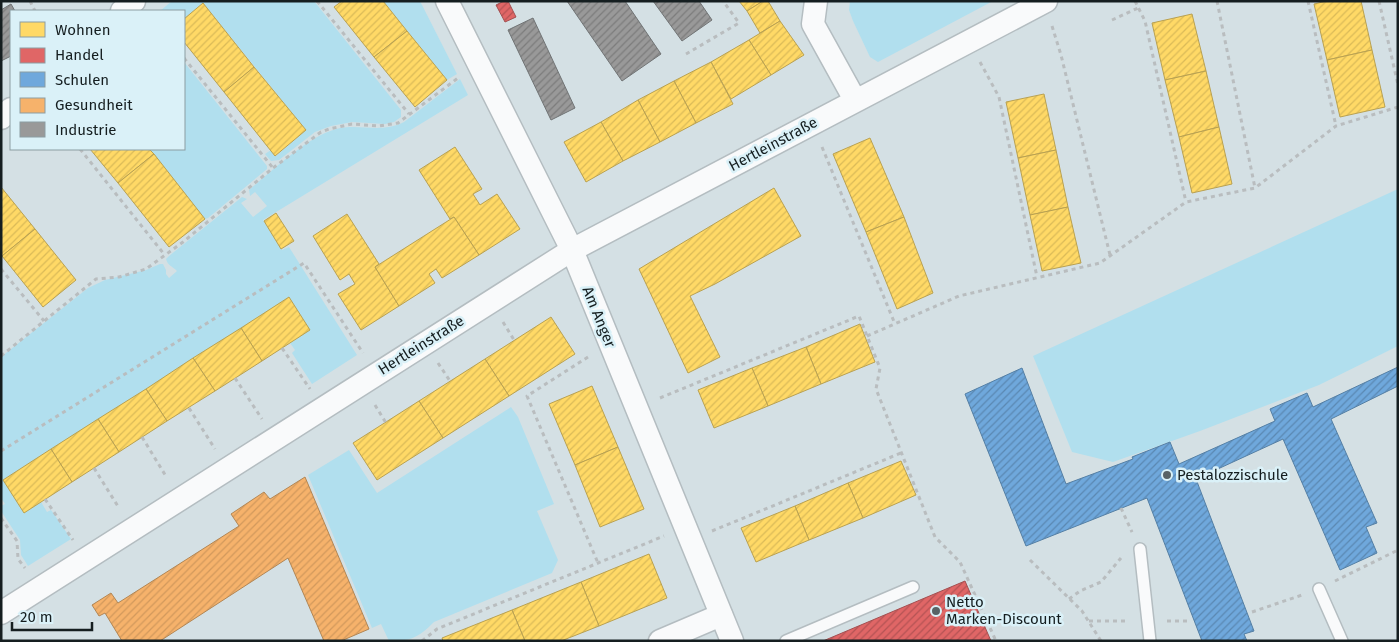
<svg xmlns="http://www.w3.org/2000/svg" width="1399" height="642" font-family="'Fira Sans',sans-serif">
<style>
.green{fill:#b1dfee}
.homes{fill:url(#homes-hatch);stroke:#b9a151}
.shops{fill:url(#shops-hatch);stroke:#a35051}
.schools{fill:url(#schools-hatch);stroke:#547fa4}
.health{fill:url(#health-hatch);stroke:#b28654}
.industry{fill:url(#industry-hatch);stroke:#717475}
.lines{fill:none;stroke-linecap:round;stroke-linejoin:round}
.lane-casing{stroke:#b4bdc1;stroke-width:14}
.street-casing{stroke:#b4bdc1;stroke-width:25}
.path{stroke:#b9bdbf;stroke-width:3;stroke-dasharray:4 4;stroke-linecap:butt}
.lane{stroke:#f9fafb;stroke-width:11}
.street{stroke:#f9fafb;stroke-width:22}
.poi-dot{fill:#586265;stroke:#daf1f8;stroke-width:2}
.labels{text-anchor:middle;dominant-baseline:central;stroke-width:5;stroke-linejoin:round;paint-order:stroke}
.street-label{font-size:15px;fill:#151e20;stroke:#daf1f8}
.poi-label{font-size:15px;fill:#151e20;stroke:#daf1f8;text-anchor:start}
</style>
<defs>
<pattern id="homes-hatch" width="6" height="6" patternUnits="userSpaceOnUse" patternTransform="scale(1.25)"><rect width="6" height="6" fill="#ffd966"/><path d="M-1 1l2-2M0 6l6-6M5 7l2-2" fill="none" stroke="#daba58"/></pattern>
<pattern id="shops-hatch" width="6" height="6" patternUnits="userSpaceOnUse" patternTransform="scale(1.25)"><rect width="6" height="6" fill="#e06666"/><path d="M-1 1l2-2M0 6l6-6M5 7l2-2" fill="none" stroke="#b45354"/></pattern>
<pattern id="schools-hatch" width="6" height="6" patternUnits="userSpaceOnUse" patternTransform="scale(1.25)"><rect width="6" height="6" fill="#6fa8dc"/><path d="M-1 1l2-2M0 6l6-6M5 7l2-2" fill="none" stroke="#5a88b2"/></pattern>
<pattern id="health-hatch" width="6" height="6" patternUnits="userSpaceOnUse" patternTransform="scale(1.25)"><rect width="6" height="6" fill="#f6b26b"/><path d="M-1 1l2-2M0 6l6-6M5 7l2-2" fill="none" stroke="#d2995c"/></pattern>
<pattern id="industry-hatch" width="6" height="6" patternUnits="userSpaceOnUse" patternTransform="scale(1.25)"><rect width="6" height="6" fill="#999"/><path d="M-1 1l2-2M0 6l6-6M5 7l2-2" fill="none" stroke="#7c7c7c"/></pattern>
</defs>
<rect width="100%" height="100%" fill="#d4e0e4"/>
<g class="green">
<path d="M 172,1 L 314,1 L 401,110 L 401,117 L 394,122 L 385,124 L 352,122 L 331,126 L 315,132 L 279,160 L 271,161 L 265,154 L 271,150 L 276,156 L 306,130 L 203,3 L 184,19 L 184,11 L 160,11 Z"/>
<path d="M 383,1 L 420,1 L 457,74 L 447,80 Z"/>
<path d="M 850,1 L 993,1 L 878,62 L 870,57 L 853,21 L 849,10 Z"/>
<path d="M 184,62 L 267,166 L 267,169 L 208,218 L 205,219 L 149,149 L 184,149 Z"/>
<path d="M 460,79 L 468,95 L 263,220 L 282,250 L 289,247 L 357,355 L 312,384 L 292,353 L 295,350 L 290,343 L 309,330 L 289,298 L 3,480 L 24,513 L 41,502 L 47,512 L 51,510 L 71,539 L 28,566 L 21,555 L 20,540 L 1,511 L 1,506 L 5,504 L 1,498 L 1,357 L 88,288 L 105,280 L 146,270 L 160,264 L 163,264 L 166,270 L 166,274 L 169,278 L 177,271 C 172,266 168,266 166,259 L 169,256 L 242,197 L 247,199 L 241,203 L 253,217 L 267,206 L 255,192 L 250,196 L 249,190 C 272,171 307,137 336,129 C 360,123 380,134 404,122 Z"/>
<path d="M 1398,189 L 1398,346 L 1319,385 L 1200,431 L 1113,462 L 1072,452 L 1033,356 Z"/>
<path d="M 511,407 L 518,417 L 554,504 L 537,511 L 558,560 L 552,573 L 434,622 C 418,638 411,641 389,641 L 381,624 L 372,628 L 308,475 L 349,450 L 377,493 Z"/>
</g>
<g class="homes">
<path d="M 342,1 L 383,1 L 407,31 L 374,57 L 334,7 Z"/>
<path d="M 739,1 L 763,1 L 747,11 Z"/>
<path d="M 763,1 L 768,1 L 780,21 L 760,33 L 747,11 Z"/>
<path d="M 1327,1 L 1361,1 L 1372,50 L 1327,60 L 1314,4 Z"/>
<path d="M 203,3 L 254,67 L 224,92 L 184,42 L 184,19 Z"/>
<path d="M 1192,14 L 1206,71 L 1165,80 L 1152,23 Z"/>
<path d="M 780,21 L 804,55 L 771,75 L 749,40 Z"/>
<path d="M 407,31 L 447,80 L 415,107 L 374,57 Z"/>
<path d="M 749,40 L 771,75 L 731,99 L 711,62 Z"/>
<path d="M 1372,50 L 1385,107 L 1340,117 L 1327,60 Z"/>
<path d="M 711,62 L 733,104 L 696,123 L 674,81 Z"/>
<path d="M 254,67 L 306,130 L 275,156 L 224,92 Z"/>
<path d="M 1206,71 L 1219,127 L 1179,137 L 1165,80 Z"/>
<path d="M 674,81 L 696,123 L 660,142 L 638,100 Z"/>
<path d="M 1044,94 L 1056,150 L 1018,158 L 1006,102 Z"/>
<path d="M 638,100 L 660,142 L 623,161 L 601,122 Z"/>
<path d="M 601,122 L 623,161 L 586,182 L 564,142 Z"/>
<path d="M 1219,127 L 1232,184 L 1192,193 L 1179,137 Z"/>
<path d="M 870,138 L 904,217 L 866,232 L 833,154 Z"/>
<path d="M 455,147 L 482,189 L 473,194 L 480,205 L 497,194 L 520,229 L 479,255 L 454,217 L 450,219 L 419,170 Z"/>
<path d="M 90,149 L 149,149 L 154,154 L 118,183 Z"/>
<path d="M 1056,150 L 1068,207 L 1030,215 L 1018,158 Z"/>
<path d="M 154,154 L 205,219 L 169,247 L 118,183 Z"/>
<path d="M 1,187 L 35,229 L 2,256 L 1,255 Z"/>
<path d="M 774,188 L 801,236 L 715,284 L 690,296 L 720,357 L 688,373 L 639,269 Z"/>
<path d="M 1068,207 L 1081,263 L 1042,271 L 1030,215 Z"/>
<path d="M 276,213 L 294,241 L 281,249 L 264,221 Z"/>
<path d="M 347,214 L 379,264 L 375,267 L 399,306 L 361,330 L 338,294 L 355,284 L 349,274 L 340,280 L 313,236 Z"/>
<path d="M 454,217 L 479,255 L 442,278 L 436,269 L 429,274 L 435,283 L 399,306 L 375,267 Z"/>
<path d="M 904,217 L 933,293 L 897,309 L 866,232 Z"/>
<path d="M 35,229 L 76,280 L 43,307 L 2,256 Z"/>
<path d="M 289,297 L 310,330 L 262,361 L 241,328 Z"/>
<path d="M 551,317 L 575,354 L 509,396 L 485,359 Z"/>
<path d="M 860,324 L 875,362 L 821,384 L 806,347 Z"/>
<path d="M 241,328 L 262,361 L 215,391 L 193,358 Z"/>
<path d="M 806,347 L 821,384 L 768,406 L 752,368 Z"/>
<path d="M 193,358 L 215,391 L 167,421 L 146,389 Z"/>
<path d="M 485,359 L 509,396 L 443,438 L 419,401 Z"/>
<path d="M 752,368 L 768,406 L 714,428 L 698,390 Z"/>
<path d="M 592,386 L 618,447 L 575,465 L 549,404 Z"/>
<path d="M 146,389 L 167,421 L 119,452 L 98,419 Z"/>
<path d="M 419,401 L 443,438 L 377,480 L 353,443 Z"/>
<path d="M 98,419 L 119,452 L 72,482 L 51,449 Z"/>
<path d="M 618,447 L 644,509 L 600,527 L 575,465 Z"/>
<path d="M 51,449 L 72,482 L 24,513 L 3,480 Z"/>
<path d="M 901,461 L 916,495 L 863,518 L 848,483 Z"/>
<path d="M 848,483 L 863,518 L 809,540 L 795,506 Z"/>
<path d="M 795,506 L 809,540 L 756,562 L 741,528 Z"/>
<path d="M 649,554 L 667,598 L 599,626 L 581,582 Z"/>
<path d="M 581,582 L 599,626 L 561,641 L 525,641 L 512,610 Z"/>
<path d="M 512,610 L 525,641 L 443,641 L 442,638 Z"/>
</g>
<g class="shops">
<path d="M 504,1 L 508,1 L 516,17 L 505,22 L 496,5 Z"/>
<path d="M 965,581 L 991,641 L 823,641 Z"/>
</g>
<path class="schools" d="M 1398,367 L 1398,386 L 1331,419 L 1377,523 L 1366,527 L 1377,553 L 1340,570 L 1283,439 L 1196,479 L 1254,631 L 1244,634 L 1247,641 L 1202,641 L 1147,498 L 1026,546 L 965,394 L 1022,368 L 1066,484 L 1133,459 L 1132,457 L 1170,442 L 1179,464 L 1275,421 L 1270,409 L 1307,393 L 1313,407 Z"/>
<path class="health" d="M 305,477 L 369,629 L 341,641 L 324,641 L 288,558 L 160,641 L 122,641 L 105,613 L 99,616 L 92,605 L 111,593 L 118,603 L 239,526 L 231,514 L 264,492 L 270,499 Z"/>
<g class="industry">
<path d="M 567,1 L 625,1 L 661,54 L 622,81 Z"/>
<path d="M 653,1 L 699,1 L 712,20 L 682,41 Z"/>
<path d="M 11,4 L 15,11 L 11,11 L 11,56 L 1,61 L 1,10 Z"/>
<path d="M 533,18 L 575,108 L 551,120 L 508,30 Z"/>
</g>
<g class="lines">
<defs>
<g id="lane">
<path d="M 1140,549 L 1150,641"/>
<path d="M 1319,589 L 1342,641"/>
<path d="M 786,641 L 913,587"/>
</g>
<g id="street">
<path d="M 447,1 L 572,250 L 732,641"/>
<path d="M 816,1 L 813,24 L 855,100"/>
<path d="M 122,11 L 134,1"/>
<path d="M 1,118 L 11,109"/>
<path d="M 1,613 L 572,250 L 1046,1"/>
<path d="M 660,641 L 721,615"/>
</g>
</defs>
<use href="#lane" class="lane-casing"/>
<use href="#street" class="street-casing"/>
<g class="path">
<path d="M 30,1 L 35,11"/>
<path d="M 317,1 L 409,114"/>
<path d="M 1135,1 L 1145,21 L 1186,202"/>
<path d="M 1217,1 L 1255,188"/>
<path d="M 1308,1 L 1336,126"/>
<path d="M 1379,1 L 1398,85"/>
<path d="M 1112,20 L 1138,8"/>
<path d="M 1052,26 L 1061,55 L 1110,255"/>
<path d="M 686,54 L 739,23 L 723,1"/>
<path d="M 184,58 L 273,168"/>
<path d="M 980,62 L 999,97 L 1037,277"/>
<path d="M 822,147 L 895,324"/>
<path d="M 80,149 L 164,254"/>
<path d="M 1,269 L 44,321"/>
<path d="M 503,322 L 514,340"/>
<path d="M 867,336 L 959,296 L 1100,263 L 1186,202 L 1255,188 L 1336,126 L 1398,107"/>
<path d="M 282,348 L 310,389"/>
<path d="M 1,356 L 96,279 L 119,277 L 146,269 L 183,242 L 273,168 L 321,132 L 329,129 L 352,124 L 379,126 L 398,123 L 458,78"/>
<path d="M 588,357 L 527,396 L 598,563"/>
<path d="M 438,363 L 450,381"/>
<path d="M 235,378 L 262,419"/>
<path d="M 660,398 L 859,316 L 880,368 L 876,389 L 935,537 L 960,562 L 996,641"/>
<path d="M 375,405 L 386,423"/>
<path d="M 189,408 L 215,449"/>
<path d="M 142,437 L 167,478"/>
<path d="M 1,451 L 304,263 L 363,353"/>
<path d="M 94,468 L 119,508"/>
<path d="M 45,499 L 73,540"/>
<path d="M 1121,508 L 1132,532"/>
<path d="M 1,518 L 17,541 L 18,559 L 25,568"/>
<path d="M 712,531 L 901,453"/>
<path d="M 1030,560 L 1082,611 L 1101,641"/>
<path d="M 1335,581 L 1398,550"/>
<path d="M 1069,599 L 1080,591 L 1101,582 L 1121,558"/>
<path d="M 1252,612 L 1302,595"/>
<path d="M 1089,621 L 1128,621"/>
<path d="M 1167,621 L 1189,621"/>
<path d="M 422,641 L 437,629 L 664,536"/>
</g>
<use href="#lane" class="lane"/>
<use href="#street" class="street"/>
</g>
<g class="poi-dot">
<circle cx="1167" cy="475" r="5"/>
<circle cx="936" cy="611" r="5"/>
</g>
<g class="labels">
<g class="street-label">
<text transform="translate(773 144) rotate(-28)">Hertleinstraße</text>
<text transform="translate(599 317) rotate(68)">Am Anger</text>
<text transform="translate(421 345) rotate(-32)">Hertleinstraße</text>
</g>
<g class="poi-label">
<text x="1177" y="475">Pestalozzischule</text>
<text x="946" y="602">Netto<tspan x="946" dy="17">Marken-Discount</tspan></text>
</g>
</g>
<rect width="1399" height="642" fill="none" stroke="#151e20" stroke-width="5"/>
<rect x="10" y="10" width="175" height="140" fill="#daf1f8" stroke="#8b9da2"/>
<rect x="20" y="22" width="25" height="15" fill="#ffd966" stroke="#8b9da2"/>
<text x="55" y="35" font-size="15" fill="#151e20">Wohnen</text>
<rect x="20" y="48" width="25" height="15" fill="#e06666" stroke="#8b9da2"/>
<text x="55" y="60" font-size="15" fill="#151e20">Handel</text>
<rect x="20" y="72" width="25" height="15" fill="#6fa8dc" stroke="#8b9da2"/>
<text x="55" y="85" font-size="15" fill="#151e20">Schulen</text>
<rect x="20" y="98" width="25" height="15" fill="#f6b26b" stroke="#8b9da2"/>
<text x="55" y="110" font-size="15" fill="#151e20">Gesundheit</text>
<rect x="20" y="122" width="25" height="15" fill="#999999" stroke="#8b9da2"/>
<text x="55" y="135" font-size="15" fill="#151e20">Industrie</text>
<path d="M12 622v8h80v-8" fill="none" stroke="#151e20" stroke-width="2.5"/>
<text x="20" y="622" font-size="15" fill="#151e20" stroke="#daf1f8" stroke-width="4" paint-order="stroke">20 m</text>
</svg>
